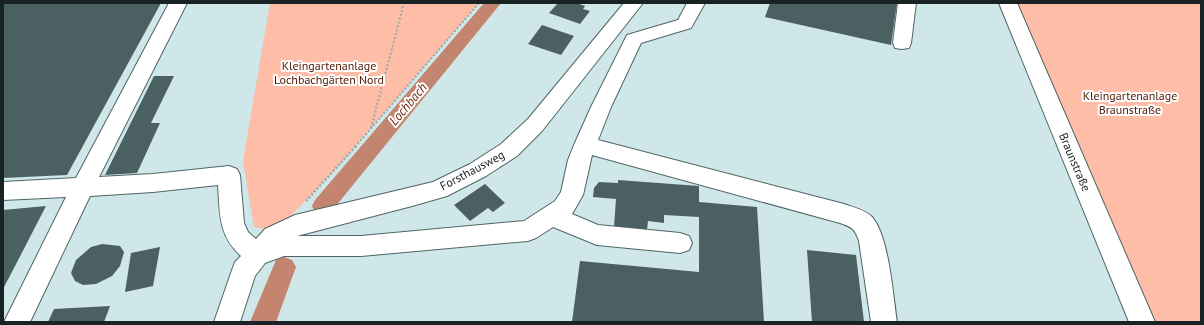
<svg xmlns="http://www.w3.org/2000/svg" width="1204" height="325" font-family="'PT Sans',sans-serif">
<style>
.green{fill:#fdbda7}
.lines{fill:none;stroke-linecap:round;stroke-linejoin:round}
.canal{fill:#c48570;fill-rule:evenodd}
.building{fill:#4b6061}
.minor-casing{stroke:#4f6465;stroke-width:2}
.path-far1{stroke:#96a9aa;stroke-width:2;stroke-dasharray:2 2;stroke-linecap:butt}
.path{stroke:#96a9aa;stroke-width:2.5;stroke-dasharray:2 2;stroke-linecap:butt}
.minor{fill:#fff;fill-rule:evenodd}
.labels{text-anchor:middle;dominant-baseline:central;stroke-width:4;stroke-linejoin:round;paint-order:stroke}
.park-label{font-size:12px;fill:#511702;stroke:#fff}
.street-label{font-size:12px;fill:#1a2323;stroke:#fff}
.water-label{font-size:13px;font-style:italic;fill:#6e2203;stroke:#fff}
</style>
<rect width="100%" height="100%" fill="#cfe7e8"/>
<g class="green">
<path d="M 270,3 L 479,3 L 335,170 L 276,231 L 254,227 L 243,161 Z"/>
<path d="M 1013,3 L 1201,3 L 1201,322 L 1145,322 Z"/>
</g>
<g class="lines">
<g class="canal">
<path d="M 484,3 L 501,3 L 331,212 L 323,215 L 315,212 L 312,206 L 315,200 Z"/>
<path d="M 284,257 L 292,260 L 296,267 L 276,322 L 250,322 L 276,260 Z"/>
</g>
</g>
<g class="building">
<path d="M 3,3 L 161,3 L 67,175 L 3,178 Z"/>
<path d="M 558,3 L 577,3 L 585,6 L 583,9 L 590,11 L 580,24 L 549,13 Z"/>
<path d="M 770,3 L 897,3 L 891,45 L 765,17 Z"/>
<path d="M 542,25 L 574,36 L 561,55 L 528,44 Z"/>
<path d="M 154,76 L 174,76 L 151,123 L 160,123 L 137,173 L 105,175 Z"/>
<path d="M 618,180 L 699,186 L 699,202 L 757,207 L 764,322 L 572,322 L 580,261 L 699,272 L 699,217 L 664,215 L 664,223 L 648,221 L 647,230 L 614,227 L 616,199 L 593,197 L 594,188 L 599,182 L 618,183 Z"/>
<path d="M 485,184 L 505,203 L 493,212 L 488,208 L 470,221 L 454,205 Z"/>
<path d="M 46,206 L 14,268 L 3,289 L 3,210 Z"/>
<path d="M 102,244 L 120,246 L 124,252 L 120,266 L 112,276 L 96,284 L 83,285 L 75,281 L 71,273 L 76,260 L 91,247 Z"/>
<path d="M 160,247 L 153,286 L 125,292 L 131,253 Z"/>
<path d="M 807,250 L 856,255 L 864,322 L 812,322 Z"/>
<path d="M 110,306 L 104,322 L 48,322 L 54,309 Z"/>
</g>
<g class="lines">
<defs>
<g id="minor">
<path d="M 169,3 L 187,3 L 99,177 L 153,174 L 229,166 L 237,169 L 240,175 L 244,223 L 248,232 L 256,239 L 265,229 L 295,215 L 433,182 L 470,164 L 501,144 L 528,119 L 624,3 L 643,3 L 542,131 L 517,156 L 486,176 L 447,196 L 412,206 L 297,236 L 361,236 L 524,221 L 555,201 L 561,192 L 568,160 L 574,145 L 591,107 L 627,35 L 678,20 L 687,3 L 705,3 L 691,28 L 641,43 L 611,107 L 598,140 L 844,204 C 852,207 866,210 872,217 C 889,236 893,296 897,322 L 871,322 L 859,241 C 855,229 852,227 840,223 L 592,155 L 583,195 L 572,214 L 598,225 L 680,233 L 689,236 L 692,243 L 689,250 L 680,253 L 597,245 L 553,227 L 536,238 L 528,241 L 361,256 L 284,256 L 265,263 L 255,276 L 240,322 L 214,322 L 232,270 L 235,262 L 241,256 C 218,235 220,214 218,185 L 153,192 L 90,196 L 30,322 L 4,322 L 66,197 L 3,200 L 3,182 L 76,178 Z"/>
<path d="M 898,3 L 916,3 L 911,43 L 909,48 L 902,49 L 895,48 L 893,43 Z"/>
<path d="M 999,3 L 1017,3 L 1155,322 L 1129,322 Z"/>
</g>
</defs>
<use href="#minor" class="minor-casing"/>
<g class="path-far1">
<path d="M 371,128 L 404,3"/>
<path d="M 355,147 L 479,3"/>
</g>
<path class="path" d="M 306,201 L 356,146"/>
<use href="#minor" class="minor"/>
</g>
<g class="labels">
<g class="park-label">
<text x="329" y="65">Kleingartenanlage<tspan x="329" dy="14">Lochbachgärten Nord</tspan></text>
<text x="1130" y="95">Kleingartenanlage<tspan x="1130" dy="14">Braunstraße</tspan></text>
</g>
<g class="street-label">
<text transform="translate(1075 162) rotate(67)">Braunstraße</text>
<text transform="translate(472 170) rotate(-28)">Forsthausweg</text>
</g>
<g class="water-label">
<text transform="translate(408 104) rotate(-50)">Lochbach</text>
</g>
</g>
<rect width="1204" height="325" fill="none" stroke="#1a2323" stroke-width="8"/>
</svg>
